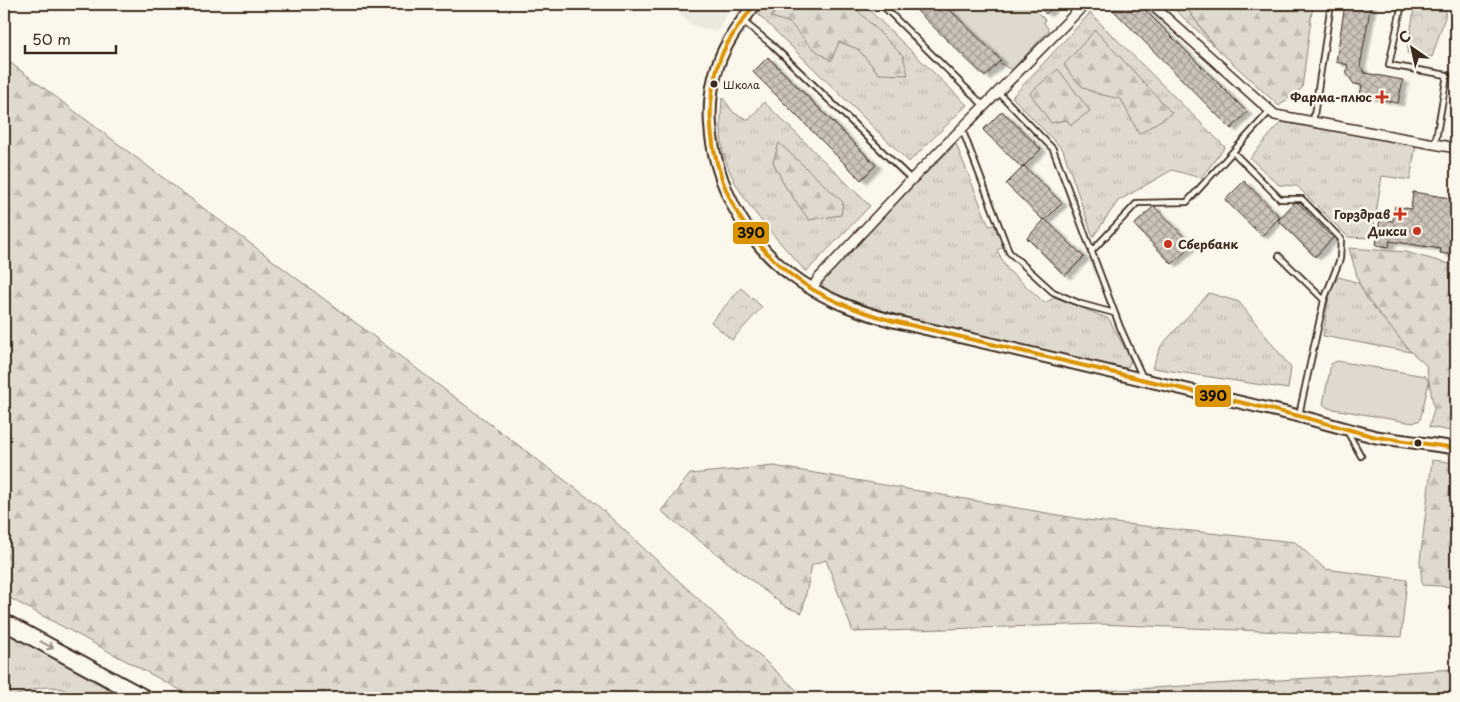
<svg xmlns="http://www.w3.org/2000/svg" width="1460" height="702" font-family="'Playpen Sans',sans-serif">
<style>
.built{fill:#ede8dd}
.grass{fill:url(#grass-tufts);stroke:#8d8276}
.forest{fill:url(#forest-firs);stroke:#8d8276}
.park{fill:url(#park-crowns);stroke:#8d8276}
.garden{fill:#dfd9ce;stroke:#8d8276}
.building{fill:url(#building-cross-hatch);stroke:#3b2a1e;filter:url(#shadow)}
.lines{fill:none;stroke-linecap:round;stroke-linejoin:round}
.service-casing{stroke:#3b2a1e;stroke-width:8}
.minor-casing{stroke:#3b2a1e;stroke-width:12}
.tertiary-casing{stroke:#3b2a1e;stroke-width:15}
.primary-casing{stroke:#3b2a1e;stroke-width:19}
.service{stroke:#fbf7ec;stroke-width:4.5}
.minor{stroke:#fbf7ec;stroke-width:9}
.tertiary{stroke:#fbf7ec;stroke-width:11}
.primary{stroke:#fbf7ec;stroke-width:15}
.bus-1-casing{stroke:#fbf7ec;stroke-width:8}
.bus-1{stroke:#db9304;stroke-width:4}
.oneway{stroke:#9b9085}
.bus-dot{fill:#3b2a1e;stroke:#fbf7ec;stroke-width:2}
.poi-dot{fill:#c8321e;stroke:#fbf7ec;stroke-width:2}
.labels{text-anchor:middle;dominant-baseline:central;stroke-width:5;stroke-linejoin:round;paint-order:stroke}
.bus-label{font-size:11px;fill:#3b2a1e;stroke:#fbf7ec;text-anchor:start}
.poi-label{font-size:12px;font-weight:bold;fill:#3b2a1e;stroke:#fbf7ec;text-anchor:end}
.line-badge{stroke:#fbf7ec;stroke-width:2}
.pale-badge-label{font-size:14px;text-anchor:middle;font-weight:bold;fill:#111}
</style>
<defs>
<pattern id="grass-tufts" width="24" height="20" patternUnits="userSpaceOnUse" patternTransform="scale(1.25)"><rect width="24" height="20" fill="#dfd9ce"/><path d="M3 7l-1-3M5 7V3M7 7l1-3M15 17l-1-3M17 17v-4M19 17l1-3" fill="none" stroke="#c0bab0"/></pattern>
<pattern id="forest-firs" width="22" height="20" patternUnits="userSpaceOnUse" patternTransform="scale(1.25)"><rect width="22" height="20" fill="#dfd9ce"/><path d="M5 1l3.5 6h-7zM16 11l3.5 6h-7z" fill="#c0bab0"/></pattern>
<pattern id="park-crowns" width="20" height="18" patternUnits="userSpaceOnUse" patternTransform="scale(1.25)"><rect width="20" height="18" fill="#dfd9ce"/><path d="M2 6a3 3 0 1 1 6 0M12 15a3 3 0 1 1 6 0" fill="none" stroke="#c0bab0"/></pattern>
<pattern id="building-cross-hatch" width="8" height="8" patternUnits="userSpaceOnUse" patternTransform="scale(1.25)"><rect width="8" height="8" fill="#ccc4b9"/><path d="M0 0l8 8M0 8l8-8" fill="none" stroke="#a79f96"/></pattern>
<filter id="shadow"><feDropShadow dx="5.5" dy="3" stdDeviation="1" flood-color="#0004"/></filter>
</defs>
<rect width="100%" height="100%" fill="#fbf7ec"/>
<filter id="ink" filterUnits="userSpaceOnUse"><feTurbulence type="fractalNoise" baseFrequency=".02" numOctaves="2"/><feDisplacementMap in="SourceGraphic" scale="10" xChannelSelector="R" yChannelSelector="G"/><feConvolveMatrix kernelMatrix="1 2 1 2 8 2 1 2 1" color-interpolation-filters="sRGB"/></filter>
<g filter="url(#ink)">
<path class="built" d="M 669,4 L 733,4 L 717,32 L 692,25 Z"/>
<g class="grass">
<path d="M 766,4 L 863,4 L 967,105 L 909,162 L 758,14 Z"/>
<path d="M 1169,4 L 1184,4 L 1214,46 Z"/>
<path d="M 1090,13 L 1225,147 L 1201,178 L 1172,170 L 1118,201 L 1093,237 L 1063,150 L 1012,97 Z"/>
<path d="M 722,97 L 734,113 L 749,120 L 764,102 L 870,206 L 806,272 C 776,237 739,202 725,159 C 719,140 721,116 722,97 Z"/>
<path d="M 1281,122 L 1416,145 L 1410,180 L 1382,176 L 1372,238 L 1348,237 L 1297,186 L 1279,185 L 1250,158 Z"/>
<path d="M 956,144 L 989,226 L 995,225 L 1003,247 L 997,250 L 1007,269 L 1045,303 L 1055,297 L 1109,319 L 1131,360 L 1128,367 L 1123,368 C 1079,358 841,309 823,286 L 822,279 L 832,266 Z"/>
<path d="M 1339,277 L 1359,283 L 1368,300 L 1411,352 L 1323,336 L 1330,288 Z"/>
<path d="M 1209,293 L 1239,302 L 1291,368 L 1288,389 L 1152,368 L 1161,346 Z"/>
<path d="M 4,630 L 124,698 C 112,698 97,701 85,698 C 73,695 62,686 48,687 C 33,687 19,698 4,698 Z"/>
</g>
<g class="forest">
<path d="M 781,4 L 851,4 L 903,56 L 908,75 L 879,74 L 858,49 L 839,42 L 831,61 L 811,47 L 790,23 L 771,17 Z"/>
<path d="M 1184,4 L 1313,4 L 1302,88 L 1279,106 L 1214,46 Z"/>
<path d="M 1095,30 L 1172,113 L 1139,134 L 1121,99 C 1090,92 1083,93 1064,65 Z"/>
<path d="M 4,58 L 595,503 L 805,698 L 195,698 L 4,595 Z"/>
<path d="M 1058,69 L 1090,111 L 1071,125 L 1066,120 L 1051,123 L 1030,93 Z"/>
<path d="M 779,143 L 843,202 L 841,215 L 809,220 L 785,186 L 773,162 Z"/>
<path d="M 1349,248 L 1406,252 L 1456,266 L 1456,432 L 1429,427 L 1434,409 L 1426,365 L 1411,352 L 1368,300 L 1359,283 Z"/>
<path d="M 1432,460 L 1456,463 L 1456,587 L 1422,585 L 1420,561 Z"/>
<path d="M 774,466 L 1087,520 L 1295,542 L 1325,569 L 1407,580 L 1401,637 L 1099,624 L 853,632 L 826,560 L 812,565 L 802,613 L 786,607 L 661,511 L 690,474 Z"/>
<path d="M 1456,669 L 1456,698 L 991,698 Z"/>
</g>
<g class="park">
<path d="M 1415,4 L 1446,4 L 1445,17 L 1432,57 L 1407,53 Z"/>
<path d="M 741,288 L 762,307 L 732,340 L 711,322 Z"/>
</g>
<g class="garden">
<path d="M 940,4 L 1029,4 L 1045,20 L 1044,23 L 1049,30 L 1012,70 L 1001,64 Z"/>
<path d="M 1337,361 L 1425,376 L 1429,382 L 1420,420 L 1413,423 L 1328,408 L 1323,404 L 1331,364 Z"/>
</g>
<g class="building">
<path d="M 910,4 L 944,4 L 1001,60 L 985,77 Z"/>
<path d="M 1036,4 L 1056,4 L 1046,14 Z"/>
<path d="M 1120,4 L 1139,4 L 1247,112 L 1231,129 L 1113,10 Z"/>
<path d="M 1345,4 L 1371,4 L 1360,66 L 1365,73 L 1403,80 L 1398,103 L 1360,95 L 1362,85 L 1354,84 L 1346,73 L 1348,65 L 1336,62 Z"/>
<path d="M 768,57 L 876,165 L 861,180 L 753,72 Z"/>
<path d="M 1002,111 L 1041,149 L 1022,168 L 983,130 Z"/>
<path d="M 1024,166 L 1062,203 L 1044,221 L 1006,184 Z"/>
<path d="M 1244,181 L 1280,217 L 1262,236 L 1225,200 Z"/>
<path d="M 1413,192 L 1456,199 L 1456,250 L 1453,249 L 1452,255 L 1440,253 L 1441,249 L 1390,241 L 1389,247 L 1376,245 L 1380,219 L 1393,221 L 1395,206 L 1411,209 Z"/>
<path d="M 1296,201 L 1333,238 L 1315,257 L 1278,220 Z"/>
<path d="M 1154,206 L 1192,245 L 1172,264 L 1134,225 Z"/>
<path d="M 1045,219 L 1084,257 L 1065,276 L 1027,238 Z"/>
</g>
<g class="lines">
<defs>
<g id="service">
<path d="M 881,4 L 984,106"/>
<path d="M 1402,4 L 1389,65 L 1447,75 L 1435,145"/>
<path d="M 744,22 L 771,44 L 911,179"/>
<path d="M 998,92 L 1053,149 L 1120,327 L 1142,376"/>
<path d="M 1313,122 L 1331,4"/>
<path d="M 962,129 L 1009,252 L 1053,292 L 1081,304 L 1114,313"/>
<path d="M 1233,152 L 1280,199 L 1302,199 L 1341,239 L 1340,259 L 1324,300"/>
<path d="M 1091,252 L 1137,203 L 1187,202 L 1270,111"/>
<path d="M 1279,256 L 1324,300 L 1299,415"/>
<path d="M 1347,431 L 1361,456"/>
</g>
<g id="minor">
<path d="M 1151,4 L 1275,115 L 1456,148"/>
<path d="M 812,289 L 818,279 L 911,180 L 1085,4"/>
</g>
<path id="tertiary" d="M 755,4 C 741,22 725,43 718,65 C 693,138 730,229 790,274 C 821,298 856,311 893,321 L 1299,416 L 1376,437 L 1456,448"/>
<path id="primary" d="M 4,622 L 145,698"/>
</defs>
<use href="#service" class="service-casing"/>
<use href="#minor" class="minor-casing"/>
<use href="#tertiary" class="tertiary-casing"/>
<use href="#primary" class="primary-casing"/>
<use href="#service" class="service"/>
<use href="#minor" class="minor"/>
<use href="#tertiary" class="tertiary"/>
<use href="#primary" class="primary"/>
<defs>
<path id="bus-1" d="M 755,4 C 741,23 725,42 718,65 C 695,142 729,226 790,274 C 820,298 857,311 893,321 L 1299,416 L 1376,437 L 1456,448"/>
</defs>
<use href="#bus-1" class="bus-1-casing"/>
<use href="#bus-1" class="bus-1"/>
</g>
<defs><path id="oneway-shaft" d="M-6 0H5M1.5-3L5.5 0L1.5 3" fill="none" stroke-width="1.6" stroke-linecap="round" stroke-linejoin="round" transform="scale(1.25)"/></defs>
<use class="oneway" href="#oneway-shaft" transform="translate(47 645) rotate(28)"/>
</g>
<g class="bus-dot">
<circle cx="714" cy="84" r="4.5"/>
<circle cx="1418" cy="443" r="4.5"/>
</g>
<g class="poi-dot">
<path d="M1379.5 89.5h5v5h5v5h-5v5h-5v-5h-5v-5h5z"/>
<path d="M1397.5 206.5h5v5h5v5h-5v5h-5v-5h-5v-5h5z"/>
<circle cx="1417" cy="231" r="5"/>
<circle cx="1168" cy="244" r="5"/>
</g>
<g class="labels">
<g class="bus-label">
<text x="723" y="84">Школа</text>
</g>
<g class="poi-label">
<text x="1372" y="97">Фарма-плюс</text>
<text x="1390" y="214">Горздрав</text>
<text x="1407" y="231">Дикси</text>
<text x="1178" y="244" text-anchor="start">Сбербанк</text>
</g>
</g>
<g class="line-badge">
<rect x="732" y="221" width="38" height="24" rx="5" fill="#db9304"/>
<rect x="1194" y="384" width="38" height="24" rx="5" fill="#db9304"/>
</g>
<g class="pale-badge-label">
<text x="751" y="238">390</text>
<text x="1213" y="401">390</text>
</g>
<rect width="1460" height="702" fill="none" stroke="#fbf7ec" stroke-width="20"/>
<rect x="10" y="10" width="1440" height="682" fill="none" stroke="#3b2a1e" stroke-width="2" filter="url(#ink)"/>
<g transform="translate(1412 48) rotate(326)" stroke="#fbf7ec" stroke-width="4" paint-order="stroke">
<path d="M0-4L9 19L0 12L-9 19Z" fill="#3b2a1e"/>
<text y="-8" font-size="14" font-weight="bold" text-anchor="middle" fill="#3b2a1e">С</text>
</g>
<path d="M25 45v8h91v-8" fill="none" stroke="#3b2a1e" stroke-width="2.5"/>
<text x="32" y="45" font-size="15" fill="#3b2a1e" stroke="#fbf7ec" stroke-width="4" paint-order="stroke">50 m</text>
</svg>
